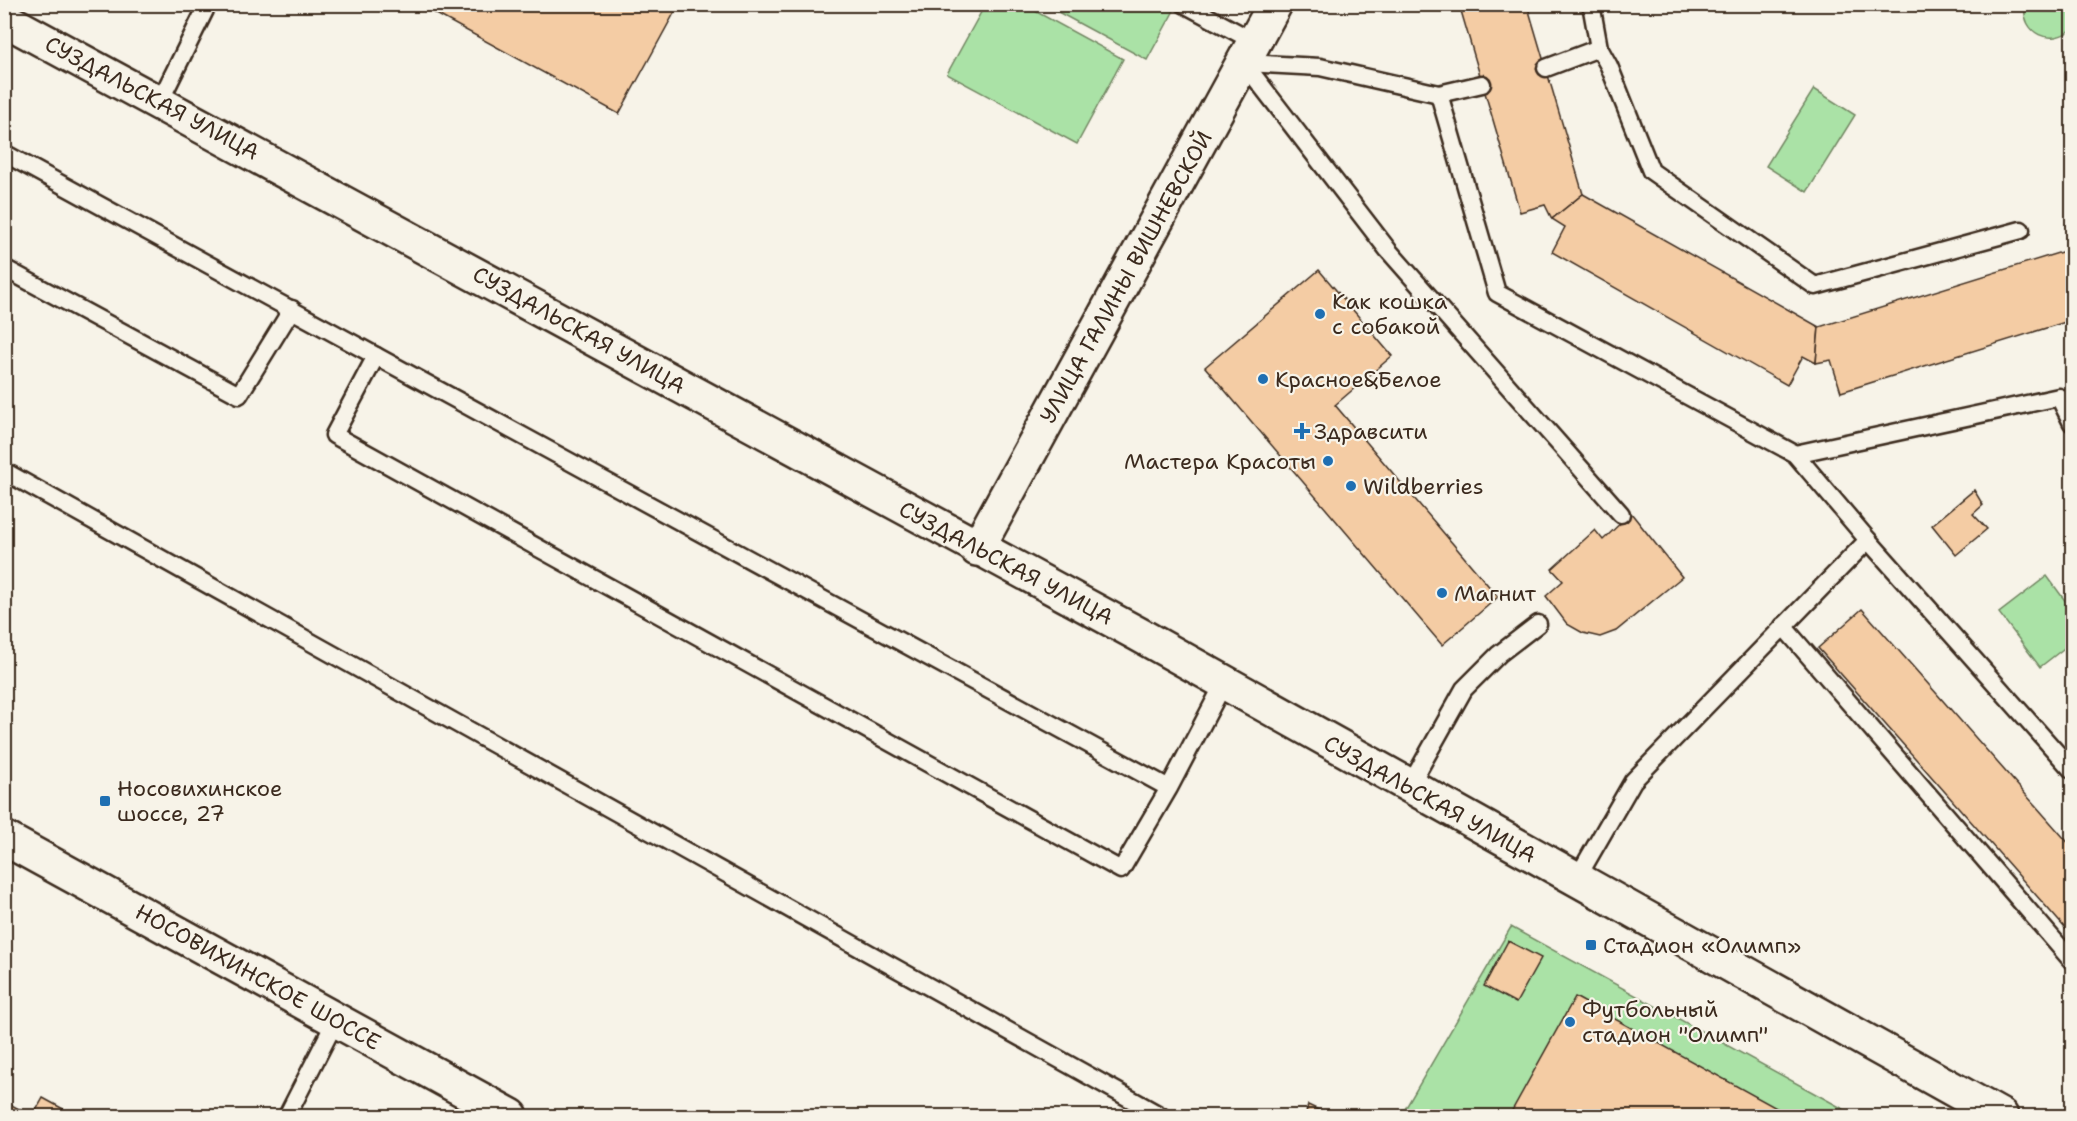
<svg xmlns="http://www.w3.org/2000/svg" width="2077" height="1121" font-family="'Shantell Sans',sans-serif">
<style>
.green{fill:#aae2a6;stroke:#728662;stroke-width:1.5}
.building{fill:#f4cca4;stroke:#3b2a1e;stroke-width:1.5}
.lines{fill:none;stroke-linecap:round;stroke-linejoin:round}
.service-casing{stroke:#3b2a1e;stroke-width:21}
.tertiary-casing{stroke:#3b2a1e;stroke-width:38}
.secondary-casing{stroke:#3b2a1e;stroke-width:38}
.service{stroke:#f7f3e8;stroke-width:16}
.tertiary{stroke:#f7f3e8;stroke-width:33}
.secondary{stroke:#f7f3e8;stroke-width:33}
.poi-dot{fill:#1f6fb2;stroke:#f7f3e8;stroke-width:2}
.labels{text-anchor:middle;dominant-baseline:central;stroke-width:4.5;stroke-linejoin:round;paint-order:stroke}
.street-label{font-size:22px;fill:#3b2a1e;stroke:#f7f3e8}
.poi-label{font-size:22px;fill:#3b2a1e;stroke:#f7f3e8;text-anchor:start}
</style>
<rect width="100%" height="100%" fill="#f7f3e8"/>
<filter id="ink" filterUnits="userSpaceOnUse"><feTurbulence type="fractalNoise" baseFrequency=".0167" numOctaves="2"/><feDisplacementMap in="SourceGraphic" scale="12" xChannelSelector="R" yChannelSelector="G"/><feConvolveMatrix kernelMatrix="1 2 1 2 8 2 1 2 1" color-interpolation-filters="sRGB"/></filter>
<g filter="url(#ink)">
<g class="green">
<path d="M 985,5 L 1024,5 L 1123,59 L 1077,144 L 947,74 Z"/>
<path d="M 1045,5 L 1177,5 L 1147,60 Z"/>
<path d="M 2025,5 L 2072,5 L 2072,29 C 2051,47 2021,34 2025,5 Z"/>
<path d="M 1814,89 L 1855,115 L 1807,192 L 1766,166 Z"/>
<path d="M 2047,576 L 2072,610 L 2072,642 L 2040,667 L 1999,613 Z"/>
<path d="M 1511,927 L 1856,1116 L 1401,1116 Z"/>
</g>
<g class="building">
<path d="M 418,4 L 679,4 L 619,114 Z"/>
<path d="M 1459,4 L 1527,4 L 1583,194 L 1552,219 L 1545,205 L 1520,212 Z"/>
<path d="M 1583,194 L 1819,327 L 1816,363 L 1803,356 L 1787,385 L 1552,252 L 1565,227 L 1552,219 Z"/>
<path d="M 2071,249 L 2072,320 L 1841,392 L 1831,360 L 1816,363 L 1819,327 Z"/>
<path d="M 1319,270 L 1392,356 L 1335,405 L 1498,597 L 1442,645 L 1205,367 Z"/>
<path d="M 1974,490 L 1983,505 L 1973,514 L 1987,529 L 1956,555 L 1932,525 Z"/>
<path d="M 1631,513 L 1682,577 L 1616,631 L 1600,637 L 1583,633 L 1567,624 L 1546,596 L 1563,581 L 1552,569 L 1595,530 L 1603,540 Z"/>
<path d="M 1862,609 L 2072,847 L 2072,936 L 1818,648 Z"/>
<path d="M 1508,941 L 1541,958 L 1516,1003 L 1484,986 Z"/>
<path d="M 1575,997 L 1791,1116 L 1509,1116 Z"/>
<path d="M 43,1098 L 76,1116 L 33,1116 Z"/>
<path d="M 4,1101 L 32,1116 L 4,1116 Z"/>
<path d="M 1308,1105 L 1331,1116 L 1305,1116 Z"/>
</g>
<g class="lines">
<defs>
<g id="service">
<path d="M 1184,4 L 1255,42"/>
<path d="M 1591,4 L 1599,48 L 1609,66 L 1651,171 L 1815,286 L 2021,230"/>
<path d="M 1244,63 L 1388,250 L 1621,514"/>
<path d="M 1244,63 L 1320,67 L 1439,94 L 1482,84"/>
<path d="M 1546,68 L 1599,48"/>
<path d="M 1439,94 L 1497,293 L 1795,454 L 1868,540 L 1633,781 L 1576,880"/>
<path d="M 160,101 L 208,4"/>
<path d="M 4,153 L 376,356"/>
<path d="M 4,268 L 239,395 L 292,309"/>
<path d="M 1795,454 L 2059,397 L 2072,423"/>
<path d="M 4,471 L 1161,1116"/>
<path d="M 1868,540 L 2072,770"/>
<path d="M 1783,626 L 2072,961"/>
<path d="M 1409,787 L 1464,689 L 1499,654 L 1538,624"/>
<path d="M 1169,788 L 1121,870 L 334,435 L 376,356 L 1169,788 L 1224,683"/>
<path d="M 287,1116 L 336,1020"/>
</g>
<g id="tertiary">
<path d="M 4,19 L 1138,634 L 2001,1116"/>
<path d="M 977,549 L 1275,4"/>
</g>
<path id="secondary" d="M 4,838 L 511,1116"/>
</defs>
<use href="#service" class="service-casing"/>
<use href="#tertiary" class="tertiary-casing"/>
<use href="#secondary" class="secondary-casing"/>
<use href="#service" class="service"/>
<use href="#tertiary" class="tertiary"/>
<use href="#secondary" class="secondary"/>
</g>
</g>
<g class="poi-dot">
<circle cx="1320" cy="314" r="6"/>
<circle cx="1263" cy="379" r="6"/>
<path d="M1299 422h6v6h6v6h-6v6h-6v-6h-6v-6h6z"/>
<circle cx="1328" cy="461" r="6"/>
<circle cx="1351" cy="486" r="6"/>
<circle cx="1442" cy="593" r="6"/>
<rect x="99" y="795" width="12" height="12" rx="3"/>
<rect x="1585" y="939" width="12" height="12" rx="3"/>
<circle cx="1570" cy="1022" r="6"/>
</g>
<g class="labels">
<g class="street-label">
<text transform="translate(152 98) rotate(28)">СУЗДАЛЬСКАЯ УЛИЦА</text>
<text transform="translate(1126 277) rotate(-61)">УЛИЦА ГАЛИНЫ ВИШНЕВСКОЙ</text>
<text transform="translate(579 330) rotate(29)">СУЗДАЛЬСКАЯ УЛИЦА</text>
<text transform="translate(1006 563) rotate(28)">СУЗДАЛЬСКАЯ УЛИЦА</text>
<text transform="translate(1430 799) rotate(29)">СУЗДАЛЬСКАЯ УЛИЦА</text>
<text transform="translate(258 977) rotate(29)">НОСОВИХИНСКОЕ ШОССЕ</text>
</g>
<g class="poi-label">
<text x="1332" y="301">Как кошка<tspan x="1332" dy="25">с собакой</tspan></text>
<text x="1275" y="379">Красное&amp;Белое</text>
<text x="1314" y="431">Здравсити</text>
<text x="1316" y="461" text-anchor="end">Мастера Красоты</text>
<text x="1363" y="486">Wildberries</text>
<text x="1454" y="593">Магнит</text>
<text x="117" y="788">Носовихинское<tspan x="117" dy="25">шоссе, 27</tspan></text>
<text x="1603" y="945">Стадион «Олимп»</text>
<text x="1582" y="1009">Футбольный<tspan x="1582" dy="25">стадион "Олимп"</tspan></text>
</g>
</g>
<rect width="2077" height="1121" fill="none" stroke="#f7f3e8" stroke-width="24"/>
<rect x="12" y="12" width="2053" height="1097" fill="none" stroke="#3b2a1e" stroke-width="2" filter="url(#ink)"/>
</svg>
